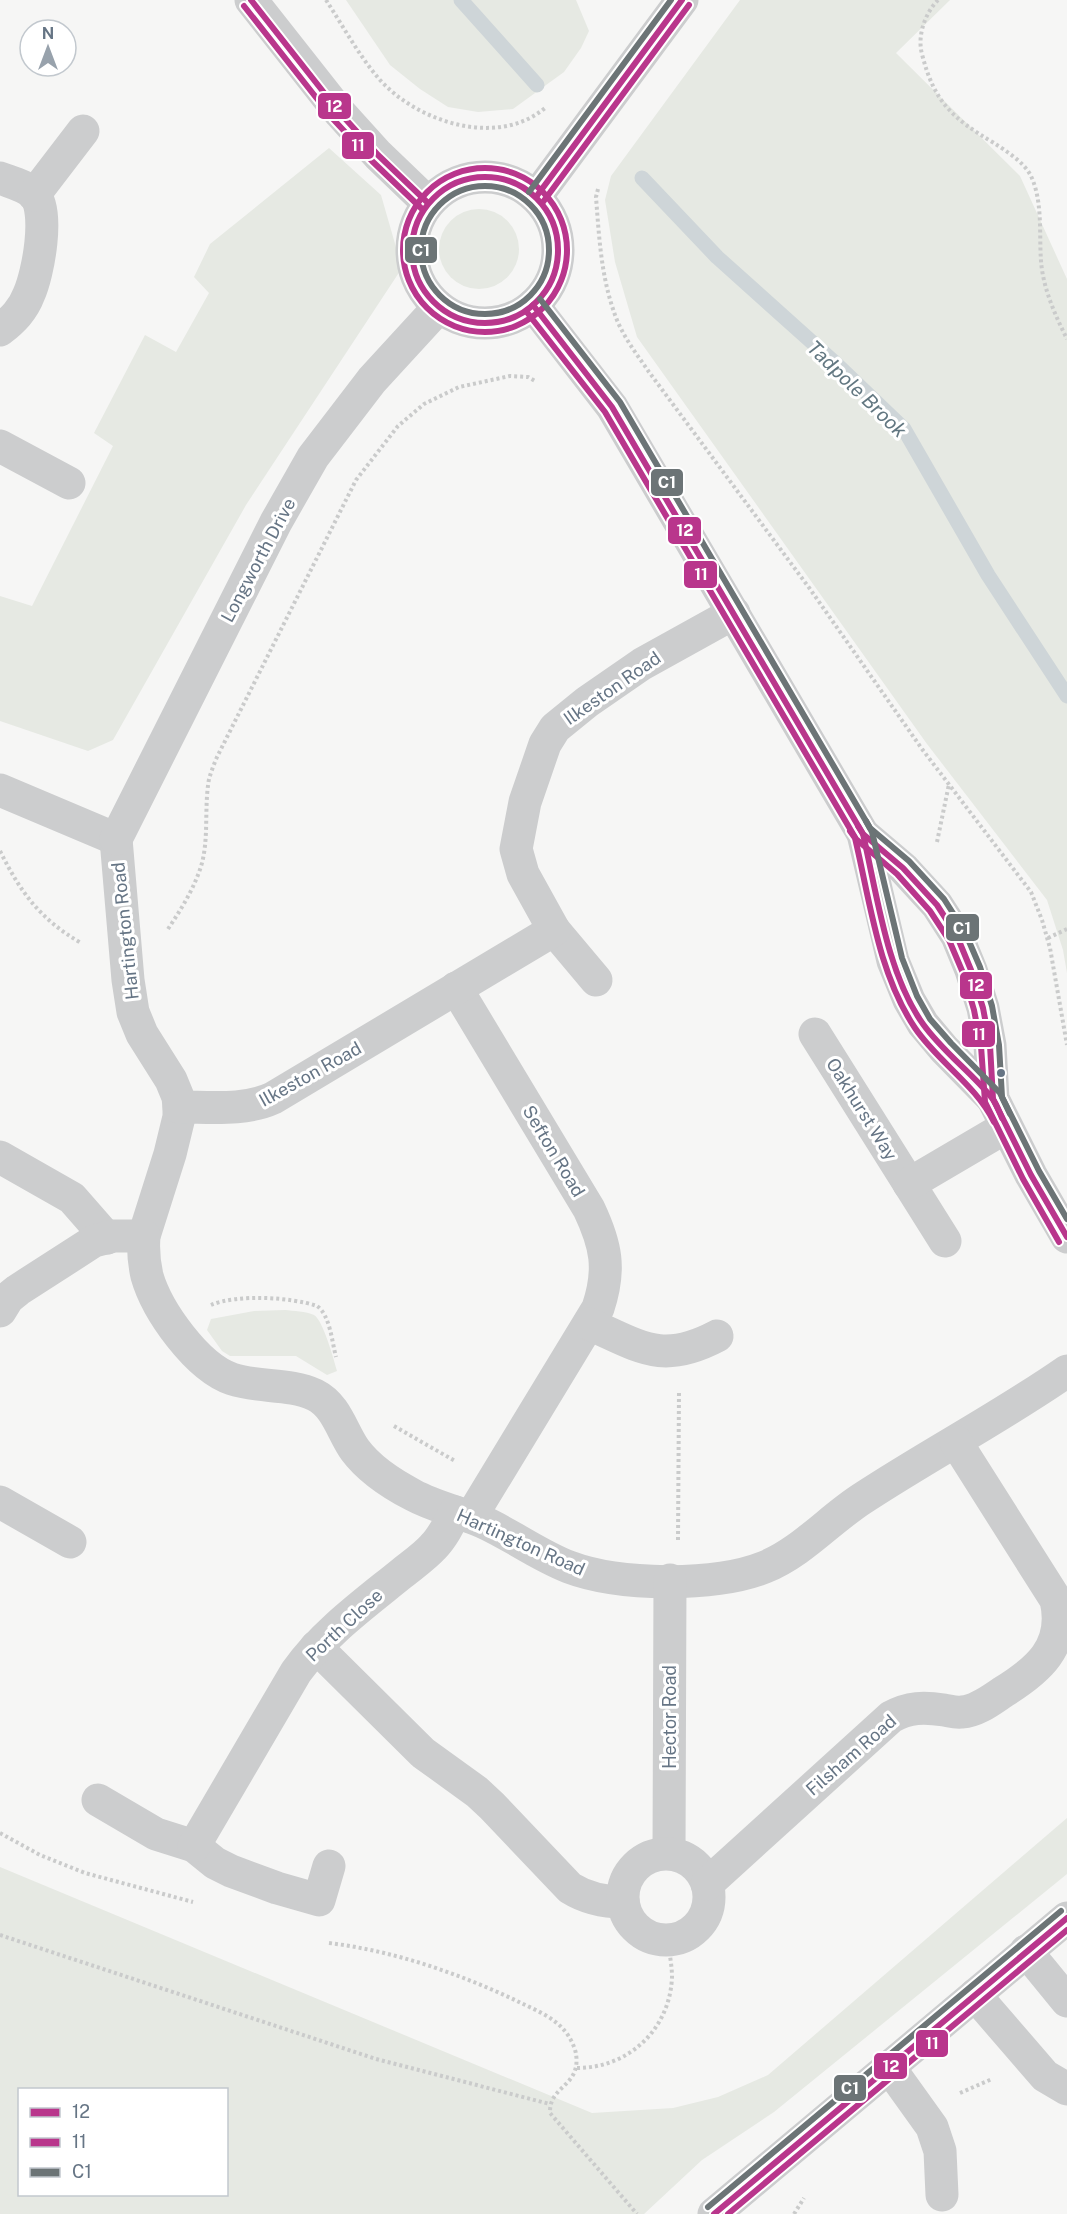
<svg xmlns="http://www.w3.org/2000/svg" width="1067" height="2214" font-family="'Public Sans',sans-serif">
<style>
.green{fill:#e6e9e3;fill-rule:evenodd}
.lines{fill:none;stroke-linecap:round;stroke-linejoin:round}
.stream{stroke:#ced5d8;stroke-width:15}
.path{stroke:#cacbcb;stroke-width:4;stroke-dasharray:3 3;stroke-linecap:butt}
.minor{stroke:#cccdce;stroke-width:33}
.bus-1-casing{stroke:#fff;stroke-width:10}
.bus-2-casing{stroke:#fff;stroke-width:10}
.bus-3-casing{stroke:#fff;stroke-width:10}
.bus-1{stroke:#b9368c;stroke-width:6}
.bus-2{stroke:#b9368c;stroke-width:6}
.bus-3{stroke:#6c7476;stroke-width:6}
.bus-dot{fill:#667585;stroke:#fff;stroke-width:2}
.labels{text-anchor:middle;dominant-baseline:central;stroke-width:6;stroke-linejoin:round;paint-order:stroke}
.street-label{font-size:18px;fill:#667585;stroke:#fff}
.water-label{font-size:20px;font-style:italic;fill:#627781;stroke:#fff}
.line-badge{stroke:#fff;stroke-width:2}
.badge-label{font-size:16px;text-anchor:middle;font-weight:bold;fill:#fff}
</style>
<rect width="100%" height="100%" fill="#f6f6f5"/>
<g class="green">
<path d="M 346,0 L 576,0 L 589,31 L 581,48 L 564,72 L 513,109 L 478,112 L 448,107 L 420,89 L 390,65 Z"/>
<path d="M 740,0 L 950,0 L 896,53 L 1020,176 L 1067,279 L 1067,973 L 1063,950 L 1047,900 L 927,744 L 637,337 L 615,262 L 605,200 L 611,176 Z"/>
<path d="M 329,148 L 381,195 L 402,268 L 246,505 L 113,740 L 88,751 L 0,721 L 0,596 L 32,606 L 113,446 L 94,433 L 145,335 L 176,352 L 209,293 L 194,277 L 210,244 Z"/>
<circle cx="479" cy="249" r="40"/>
<path d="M 285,1310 C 293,1311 306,1311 314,1315 C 323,1320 334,1360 337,1371 L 327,1375 L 296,1356 L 230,1356 L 222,1351 L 207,1330 L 211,1319 L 254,1311 Z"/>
<path d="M 1067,1818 L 1067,1874 L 774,2112 L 702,2160 L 644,2214 L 0,2214 L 0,1867 L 592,2113 L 673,2108 L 718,2097 L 768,2075 ZM 20,2090 L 226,2090 L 226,2194 L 20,2194 Z"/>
</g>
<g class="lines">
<g class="stream">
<path d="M 461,0 L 537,85"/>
<path d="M 642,178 L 717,257 L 833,361 L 904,429 L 988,575 L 1067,696"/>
</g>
<g class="path">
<path d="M 326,0 C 343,26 359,56 380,80 C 418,122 497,148 545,108"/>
<path d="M 938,0 C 925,13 917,36 922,54 C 934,102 952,118 994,143 C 1006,151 1024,162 1031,176 C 1043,202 1039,234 1041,261 C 1043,288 1055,315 1067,339"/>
<path d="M 598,189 L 596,197 C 599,236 601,275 614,312 C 621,334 636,353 649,372 L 810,589 L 922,749 L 1031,892 L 1042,920 L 1050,948 L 1067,1045"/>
<path d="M 937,842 L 949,784"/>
<path d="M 0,851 C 21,893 40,919 81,943"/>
<path d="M 168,929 C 182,908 195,887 202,863 C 209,835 204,807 209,779 C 211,772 214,764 217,757 L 356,480 L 398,426 L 424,404 L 459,387 L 510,376 L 528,377 L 535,381"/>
<path d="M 1048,938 L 1067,929"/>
<path d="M 211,1305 C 237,1294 291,1297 317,1306 C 330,1315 332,1342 336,1357"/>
<path d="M 394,1426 L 455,1461"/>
<path d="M 678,1540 L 679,1391"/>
<path d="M 0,1833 L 40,1855 L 85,1873 L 193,1902"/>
<path d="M 0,1935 L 376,2059 L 550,2104"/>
<path d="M 329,1943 C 394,1951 458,1973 517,2001 C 533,2009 552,2016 564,2030 C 569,2035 575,2047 576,2054 C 581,2087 549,2085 550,2113 L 637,2214"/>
<path d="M 577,2068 C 629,2068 670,2029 672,1977 C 672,1965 669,1952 668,1940"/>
<path d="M 960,2093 L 992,2079"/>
<path d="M 794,2214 L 804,2198"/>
</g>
<g class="minor">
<path d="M 251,0 L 340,113 L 378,155 L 428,203"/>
<circle cx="485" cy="250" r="73"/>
<path d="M 0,178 C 10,182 26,186 34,194 C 50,211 38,274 29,294 C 23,310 13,320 0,330"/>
<path d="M 34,195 L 83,131"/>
<path d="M 536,197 L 682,0"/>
<path d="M 533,305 L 612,407 L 863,834 L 893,961 L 909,1000 L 923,1024 L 944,1049 L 993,1099"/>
<path d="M 0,446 L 69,483"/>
<path d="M 0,790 L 116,839"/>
<path d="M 863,834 L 903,868 L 937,905 L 957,936 L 971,970 L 983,1008 L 990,1045 L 993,1099 L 1031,1175 L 1067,1237"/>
<path d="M 116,839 L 128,980 L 133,1012 L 142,1034 L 171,1080 L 178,1097 L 179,1107 L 179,1117 L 170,1154 L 144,1236 C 143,1249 144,1263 147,1276 C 157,1311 197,1367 232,1379 C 259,1388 289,1383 315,1395 C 337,1406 342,1432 355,1450 C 369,1469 392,1484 413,1495 C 435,1507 460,1512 483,1522 C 512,1535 538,1555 569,1567 C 619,1586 715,1587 765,1567 C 802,1552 830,1519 863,1498 C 930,1454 1001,1417 1067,1371"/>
<path d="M 116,839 L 276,522 L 313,457 L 372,380 L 439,307"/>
<path d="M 554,930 L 596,980"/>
<path d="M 456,988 L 589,1209 C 606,1245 611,1269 598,1308 L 471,1517"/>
<path d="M 815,1034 L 945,1241"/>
<path d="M 179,1107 C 211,1107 245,1111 273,1098 L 554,930 L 523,874 L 516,849 L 525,802 L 545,744 L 555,728 L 587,702 L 642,664 L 734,613"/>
<path d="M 0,1157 L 72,1198 L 107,1238"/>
<path d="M 909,1184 L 1006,1127"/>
<path d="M 0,1311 L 8,1298 L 18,1290 L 94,1241 L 113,1236 L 144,1236"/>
<path d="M 589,1324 C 641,1347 662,1365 717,1336"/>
<path d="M 0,1502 L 70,1542"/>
<path d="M 316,1647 L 423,1753 L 477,1792 L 492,1806 L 570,1888 C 586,1898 604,1902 623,1902"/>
<path d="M 98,1800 L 156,1834 L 194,1846 L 215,1863 L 231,1871 L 277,1888 L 319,1900 L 329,1866"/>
<path d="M 194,1846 L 296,1672 C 324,1633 364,1604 401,1574 C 412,1565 424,1557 433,1547 C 443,1537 449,1524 455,1512"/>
<path d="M 669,1853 L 670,1580"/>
<circle cx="666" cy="1897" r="43"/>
<path d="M 707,1884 L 891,1717 C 909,1707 924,1707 944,1710 C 950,1711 956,1713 962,1712 C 977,1711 991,1700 1003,1692 C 1037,1671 1067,1647 1056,1600 L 956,1442"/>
<path d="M 1026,1951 L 1067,2001"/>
<path d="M 975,1995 L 1045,2076 L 1067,2089"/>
<path d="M 889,2067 L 932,2127 L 940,2151 L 942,2195"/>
<path d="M 714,2214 L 1067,1918"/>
</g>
<defs>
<g id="bus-1">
<path d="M 251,0 L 340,113 L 378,155 L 428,203"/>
<circle cx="485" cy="250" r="73"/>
<path d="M 536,197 L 682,0"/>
<path d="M 533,305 L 612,407 L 863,834 L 903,868 L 937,905 L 957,936 L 971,970 L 983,1008 L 990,1045 L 993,1099 L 1031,1175 L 1067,1237"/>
<path d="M 858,826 L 863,834 C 877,894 887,974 923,1024 C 943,1052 971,1072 992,1098 C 996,1103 999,1111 1002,1118"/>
<path d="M 714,2214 L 1067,1918"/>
</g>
<g id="bus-2">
<path d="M 244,6 L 333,119 L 372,161 L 422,209"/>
<circle cx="485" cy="250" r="82"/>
<path d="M 543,202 L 689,5"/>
<path d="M 526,311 L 605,412 L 856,839 L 897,874 L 930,911 L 949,940 L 963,973 L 974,1010 L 981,1046 L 985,1102 L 1023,1179 L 1059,1242"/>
<path d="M 850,831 L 855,838 C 870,901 878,973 915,1028 C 938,1062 976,1085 994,1122"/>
<path d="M 728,2214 L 1067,1930"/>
</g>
<g id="bus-3">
<circle cx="485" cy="250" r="64"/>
<path d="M 529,192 L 671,0"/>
<path d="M 540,299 L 620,402 L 870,828 L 909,861 L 944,899 L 965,932 L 980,967 L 992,1006 L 999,1045 L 1002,1097 L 1039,1171 L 1067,1219"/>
<path d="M 866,821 L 872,832 L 902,958 L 917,996 L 930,1019 L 951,1043 L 1000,1093 L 1010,1114"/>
<path d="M 708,2207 L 1061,1911"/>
</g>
</defs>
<use href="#bus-1" class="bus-1-casing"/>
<use href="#bus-2" class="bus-2-casing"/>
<use href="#bus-3" class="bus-3-casing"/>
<use href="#bus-1" class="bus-1"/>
<use href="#bus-2" class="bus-2"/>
<use href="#bus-3" class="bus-3"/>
</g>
<circle class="bus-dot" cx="1001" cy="1073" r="5"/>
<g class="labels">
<g class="street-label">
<text transform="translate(258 560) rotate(-62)">Longworth Drive</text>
<text transform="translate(612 688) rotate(-35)">Ilkeston Road</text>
<text transform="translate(125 931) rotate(-96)">Hartington Road</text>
<text transform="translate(310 1074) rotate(-29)">Ilkeston Road</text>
<text transform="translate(862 1109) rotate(58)">Oakhurst Way</text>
<text transform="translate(554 1151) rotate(59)">Sefton Road</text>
<text transform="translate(521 1542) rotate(24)">Hartington Road</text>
<text transform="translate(344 1625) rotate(-43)">Porth Close</text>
<text transform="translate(669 1717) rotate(-90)">Hector Road</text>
<text transform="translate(851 1755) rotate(-41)">Filsham Road</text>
</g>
<g class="water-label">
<text transform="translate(857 389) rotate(44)">Tadpole Brook</text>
</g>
</g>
<g class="line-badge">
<rect x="317" y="92" width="35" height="28" rx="6" fill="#b9368c"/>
<rect x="341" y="131" width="34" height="29" rx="6" fill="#b9368c"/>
<rect x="404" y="236" width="34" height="28" rx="6" fill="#6c7476"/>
<rect x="650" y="468" width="34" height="29" rx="6" fill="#6c7476"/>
<rect x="667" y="516" width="35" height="29" rx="6" fill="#b9368c"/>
<rect x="683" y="560" width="35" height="29" rx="6" fill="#b9368c"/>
<rect x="945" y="913" width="35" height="29" rx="6" fill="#6c7476"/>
<rect x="959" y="971" width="34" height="29" rx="6" fill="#b9368c"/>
<rect x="961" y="1020" width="35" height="28" rx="6" fill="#b9368c"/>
<rect x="915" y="2029" width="34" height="29" rx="6" fill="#b9368c"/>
<rect x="873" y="2052" width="35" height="28" rx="6" fill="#b9368c"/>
<rect x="833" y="2074" width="34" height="28" rx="6" fill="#6c7476"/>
</g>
<g class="badge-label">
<text x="334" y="112">12</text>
<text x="358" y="151">11</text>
<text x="421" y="256">C1</text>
<text x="667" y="488">C1</text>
<text x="685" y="536">12</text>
<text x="701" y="580">11</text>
<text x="962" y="934">C1</text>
<text x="976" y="991">12</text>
<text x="979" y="1040">11</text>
<text x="932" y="2049">11</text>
<text x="891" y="2072">12</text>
<text x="850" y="2094">C1</text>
</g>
<rect x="18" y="2088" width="210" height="108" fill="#ffffff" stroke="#c2c8ce" stroke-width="1.5"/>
<rect x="30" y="2108" width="30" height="9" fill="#b9368c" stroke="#c2c8ce" stroke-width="1.5"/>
<text x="72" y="2118" font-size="18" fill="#667585">12</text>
<rect x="30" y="2138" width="30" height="9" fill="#b9368c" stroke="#c2c8ce" stroke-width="1.5"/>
<text x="72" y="2148" font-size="18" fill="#667585">11</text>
<rect x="30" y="2168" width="30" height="9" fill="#6c7476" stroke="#c2c8ce" stroke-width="1.5"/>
<text x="72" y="2178" font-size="18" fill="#667585">C1</text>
<g transform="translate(48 48)"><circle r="28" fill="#ffffff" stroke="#c2c8ce" stroke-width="1.5"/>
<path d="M0-4.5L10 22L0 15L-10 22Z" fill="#98a2ac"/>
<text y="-9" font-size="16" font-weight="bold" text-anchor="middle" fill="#667585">N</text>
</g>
</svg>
